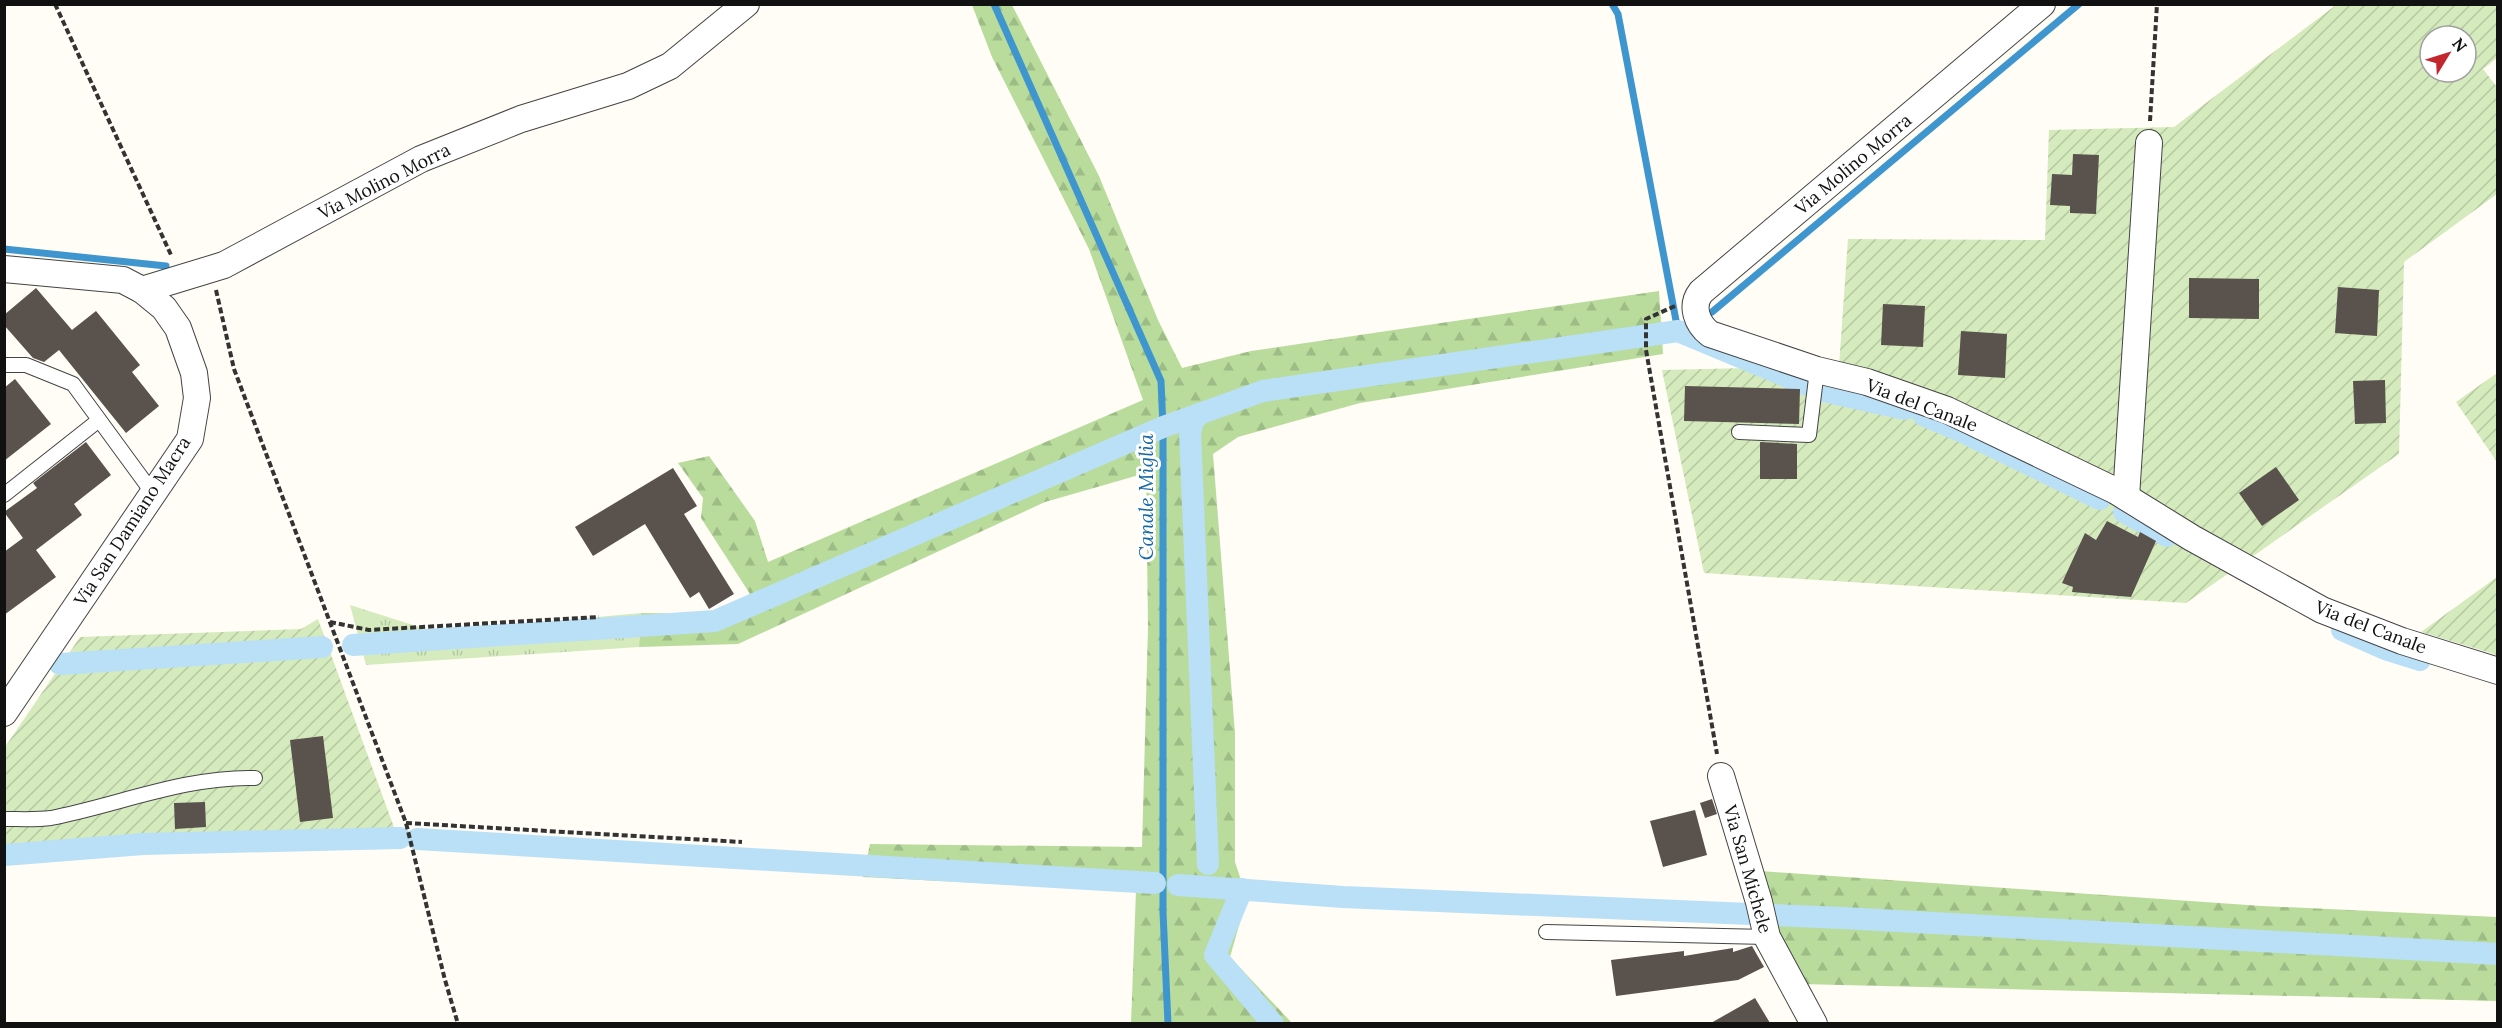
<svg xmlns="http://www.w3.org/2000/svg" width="2502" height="1028" font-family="Lora,serif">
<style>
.grass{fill:url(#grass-tufts)}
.forest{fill:url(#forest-firs)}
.garden{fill:url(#garden-furrows);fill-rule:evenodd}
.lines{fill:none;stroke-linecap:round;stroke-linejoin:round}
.stream{stroke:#3f96cf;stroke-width:7}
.canal{stroke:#b9e0f7;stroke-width:22}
.building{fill:#5a524d}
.lane-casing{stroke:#444;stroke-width:16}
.street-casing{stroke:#444;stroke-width:28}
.path{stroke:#333;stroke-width:4;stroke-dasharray:6 3;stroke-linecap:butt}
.lane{stroke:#fff;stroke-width:14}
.street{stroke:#fff;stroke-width:26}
.labels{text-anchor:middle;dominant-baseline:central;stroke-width:6;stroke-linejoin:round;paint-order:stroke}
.street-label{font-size:18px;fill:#111;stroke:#fff}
.water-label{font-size:20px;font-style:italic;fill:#1768a6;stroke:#fff}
</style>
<defs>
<pattern id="grass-tufts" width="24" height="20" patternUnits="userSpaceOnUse" patternTransform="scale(1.5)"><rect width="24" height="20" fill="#d5ebbd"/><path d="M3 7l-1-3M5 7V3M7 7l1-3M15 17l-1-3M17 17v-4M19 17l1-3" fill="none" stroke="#b6c8a1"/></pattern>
<pattern id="forest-firs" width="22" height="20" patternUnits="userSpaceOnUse" patternTransform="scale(1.5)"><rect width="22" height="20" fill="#b9dc9c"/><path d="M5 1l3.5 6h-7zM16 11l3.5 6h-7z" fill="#9ebc85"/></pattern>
<pattern id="garden-furrows" width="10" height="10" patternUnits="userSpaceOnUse" patternTransform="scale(1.5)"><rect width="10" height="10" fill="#d5ebbd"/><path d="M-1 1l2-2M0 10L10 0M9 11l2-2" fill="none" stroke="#b6c8a1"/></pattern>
</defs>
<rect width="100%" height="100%" fill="#fffdf5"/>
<path class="grass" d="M 350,605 L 435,632 L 641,613 L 639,647 L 366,665 Z"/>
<g class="forest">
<path d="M 972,5 L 1012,5 L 1099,176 L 1158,320 L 1182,368 L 1251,351 L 1659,291 L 1663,354 L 1360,403 L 1238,437 L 1213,454 L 1235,733 L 1235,862 L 1247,898 L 1230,957 L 1292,1023 L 1131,1023 L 1136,891 L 863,877 L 870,844 L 1142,847 L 1148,627 L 1146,473 L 1045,502 L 738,644 L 639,647 L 641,613 L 716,614 L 750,594 L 701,518 L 703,498 L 678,463 L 709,456 L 755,521 L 768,562 L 1143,400 L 1089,249 L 992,57 Z"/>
<path d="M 1760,871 L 2262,906 L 2497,917 L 2497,1001 L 1801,984 L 1774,940 Z"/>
</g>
<g class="garden">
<path d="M 2336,5 L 2497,5 L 2497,58 L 2483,69 L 2497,87 L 2497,194 L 2404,262 L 2399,454 L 2186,603 L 1704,573 L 1662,370 L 1839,366 L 1848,239 L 2045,240 L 2049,130 L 2174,127 ZM 2430,36 L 2466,36 L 2466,72 L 2430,72 Z"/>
<path d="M 2497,373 L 2497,462 L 2456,402 Z"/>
<path d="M 2497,577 L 2497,655 L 2421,632 Z"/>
<path d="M 318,619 L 395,830 L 207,837 L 5,850 L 5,747 L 80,637 L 301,629 Z"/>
</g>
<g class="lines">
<g class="stream">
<path d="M 994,4 L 1161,381 L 1163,427 L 1163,912 L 1168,1024"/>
<path d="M 1612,4 L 1618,14 L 1678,331"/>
<path d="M 4,249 L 166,266"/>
<path d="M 1712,312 L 2079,4"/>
</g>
<g class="canal">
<path d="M 1823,391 L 1905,409"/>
<path d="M 1199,414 L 1193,421 L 1190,433 L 1208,864"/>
<path d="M 1923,415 L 1965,433 L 2100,499"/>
<path d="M 2124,512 L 2167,536"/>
<path d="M 2342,630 L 2385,649 L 2420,660"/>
<path d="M 353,645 L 715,621 L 1163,427 L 1263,391 L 1678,331 L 1805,384"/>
<path d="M 60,664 L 322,647"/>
<path d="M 417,839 L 1155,883"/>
<path d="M 4,855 L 143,844 L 400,838"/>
<path d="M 1178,885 L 1343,897 L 1843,918 L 2498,954"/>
<path d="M 1242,889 L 1215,955 L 1273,1024"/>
</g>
</g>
<g class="building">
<path d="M 2073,154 L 2099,155 L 2096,214 L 2070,213 L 2070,206 L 2050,205 L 2052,174 L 2072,175 Z"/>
<path d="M 2189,278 L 2259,279 L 2259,319 L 2189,318 Z"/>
<path d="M 2338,287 L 2379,290 L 2377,336 L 2335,333 Z"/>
<path d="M 36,288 L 72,330 L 96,311 L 140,365 L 132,372 L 159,406 L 126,433 L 59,350 L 44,362 L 33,358 L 4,325 L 4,315 Z"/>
<path d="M 1883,304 L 1925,306 L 1923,347 L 1881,345 Z"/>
<path d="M 1961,331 L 2007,334 L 2005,378 L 1958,375 Z"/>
<path d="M 15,379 L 51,424 L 4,461 L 4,388 Z"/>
<path d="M 2385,380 L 2386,423 L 2355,424 L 2353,381 Z"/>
<path d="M 1685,386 L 1800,389 L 1799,424 L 1684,421 Z"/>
<path d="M 86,442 L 111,475 L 74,504 L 82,515 L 36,550 L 56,577 L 4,615 L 4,552 L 23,538 L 4,512 L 37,488 L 33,483 Z"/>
<path d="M 1760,442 L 1797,444 L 1797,479 L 1760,479 Z"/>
<path d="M 2276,467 L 2299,500 L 2262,526 L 2239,493 Z"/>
<path d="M 673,468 L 697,506 L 684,514 L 734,594 L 709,609 L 699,592 L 690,598 L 645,524 L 593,556 L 575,527 Z"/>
<path d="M 2107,521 L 2138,537 L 2140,532 L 2156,541 L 2131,597 L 2072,592 L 2073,587 L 2062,583 L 2085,533 L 2096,540 Z"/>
<path d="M 323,736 L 333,818 L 300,822 L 290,740 Z"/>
<path d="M 1712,799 L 1717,814 L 1705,818 L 1700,803 Z"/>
<path d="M 205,802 L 206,827 L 175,829 L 174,803 Z"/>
<path d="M 1695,810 L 1707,855 L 1663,867 L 1650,821 Z"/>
<path d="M 1752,946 L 1764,967 L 1738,980 L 1616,996 L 1611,960 L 1684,951 L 1684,956 L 1733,948 L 1733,952 Z"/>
<path d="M 1755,998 L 1770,1023 L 1711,1023 Z"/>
</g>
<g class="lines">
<defs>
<g id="lane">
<path d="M 4,365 L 26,365 L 73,384 L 152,492"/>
<path d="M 1739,432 L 1809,435 L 1817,370"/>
<path d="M 4,495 L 99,420"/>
<path d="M 4,819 C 19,819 36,820 51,818 C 117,805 187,776 255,778"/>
<path d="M 1546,932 L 1767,937"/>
</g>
<g id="street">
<path d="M 2042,4 L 1701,292 C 1690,306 1697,324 1710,334 L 1817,370 L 1867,382 L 1947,410 L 2116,491 L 2192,538 L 2322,610 L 2402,641 L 2498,671"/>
<path d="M 4,269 L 123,280 L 142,290 L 164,308 L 178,328 L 194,373 L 197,398 L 190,439 L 4,713"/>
<path d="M 142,290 L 224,265 L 421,159 L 521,119 L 628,86 L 670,66 L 746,4"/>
<path d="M 2126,497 L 2149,143"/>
<path d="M 1721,776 L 1759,902 L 1767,937 L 1814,1024"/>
</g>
</defs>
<use href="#lane" class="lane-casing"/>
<use href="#street" class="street-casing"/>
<g class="path">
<path d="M 55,4 L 172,257"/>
<path d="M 2150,121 L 2157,4"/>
<path d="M 216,290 L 234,369 L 406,823 L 445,980 L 458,1024"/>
<path d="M 1675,306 L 1646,319 L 1646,350 L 1717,754"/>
<path d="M 330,622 L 369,630 L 599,617"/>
<path d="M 406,823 L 742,842"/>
</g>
<use href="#lane" class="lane"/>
<use href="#street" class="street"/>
</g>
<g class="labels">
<g class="street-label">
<text transform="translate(1853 164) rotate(-40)">Via Molino Morra</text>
<text transform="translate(384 181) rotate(-27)">Via Molino Morra</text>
<text transform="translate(1922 405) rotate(21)">Via del Canale</text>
<text transform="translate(132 521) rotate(-57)">Via San Damiano Macra</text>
<text transform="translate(2371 627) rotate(21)">Via del Canale</text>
<text transform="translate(1748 869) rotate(74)">Via San Michele</text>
</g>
<g class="water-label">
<text transform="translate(1145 497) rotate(-90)">Canale Miglia</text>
</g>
</g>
<rect width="2502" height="1028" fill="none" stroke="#111111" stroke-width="12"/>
<g transform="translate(2448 54) rotate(52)"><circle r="28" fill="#ffffff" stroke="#a0a0a0" stroke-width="1.5"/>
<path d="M0-4.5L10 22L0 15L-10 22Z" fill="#c4262e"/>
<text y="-9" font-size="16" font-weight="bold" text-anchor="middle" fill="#111111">N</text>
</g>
</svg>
